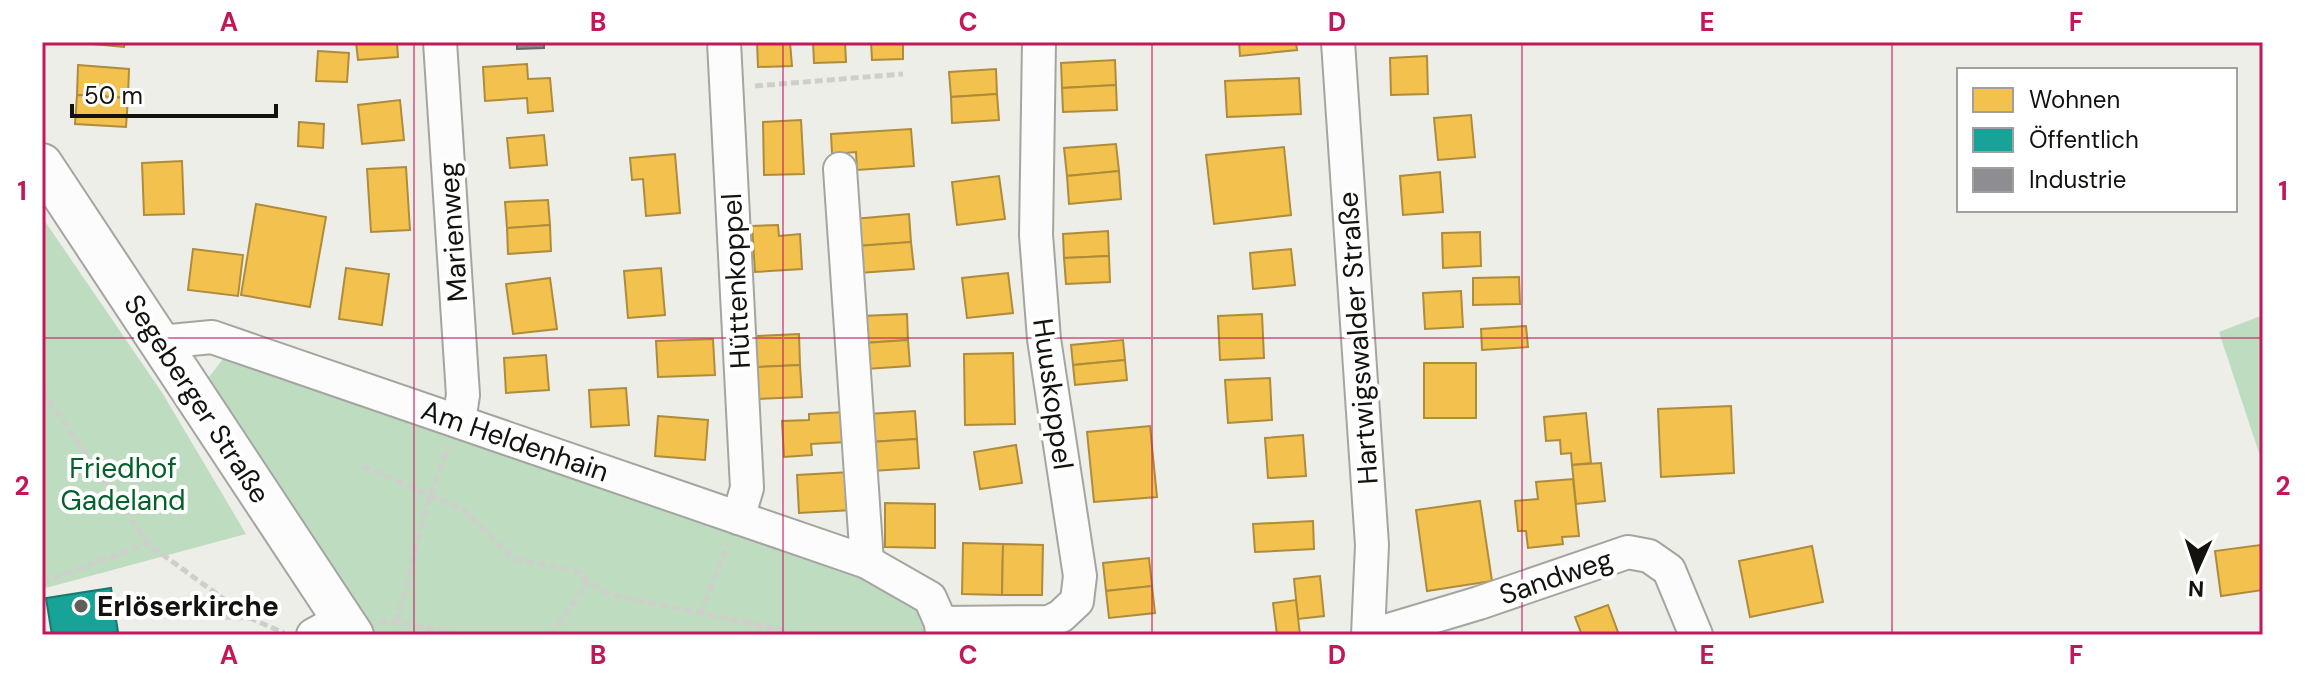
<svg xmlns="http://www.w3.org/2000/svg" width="2305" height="677" font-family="'DM Sans',sans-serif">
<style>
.green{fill:#beddc0}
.homes{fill:#f2c14e;stroke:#af8c3b;stroke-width:2}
.public{fill:#17a398;stroke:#16786f;stroke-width:2}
.industry{fill:#8d8d92;stroke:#68686a;stroke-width:2}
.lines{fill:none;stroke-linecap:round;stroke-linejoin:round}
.minor-casing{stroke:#a5a5a0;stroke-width:36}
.major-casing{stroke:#a5a5a0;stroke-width:44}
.path{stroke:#cececb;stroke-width:5;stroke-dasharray:8 4;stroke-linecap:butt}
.minor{stroke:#fcfcfc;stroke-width:32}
.major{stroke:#fcfcfc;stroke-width:40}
.grid{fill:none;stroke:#c2185b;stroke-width:2;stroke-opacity:0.55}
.poi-dot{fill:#605f5a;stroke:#fff;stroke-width:3}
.labels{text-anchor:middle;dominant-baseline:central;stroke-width:8;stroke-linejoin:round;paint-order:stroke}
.street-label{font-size:28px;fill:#13120e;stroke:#fff}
.park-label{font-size:28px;fill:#046129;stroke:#fff}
.poi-label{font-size:28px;font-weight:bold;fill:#13120e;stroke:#fff;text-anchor:start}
.neatline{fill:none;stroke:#c2185b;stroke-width:3}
.grid-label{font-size:26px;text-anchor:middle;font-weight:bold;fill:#c2185b}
</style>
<rect width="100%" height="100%" fill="#eeeee8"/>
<g class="green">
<path d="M 42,217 L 163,394 L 246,534 L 42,589 Z"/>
<path d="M 2263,315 L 2263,455 L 2260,456 L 2219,332 Z"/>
<path d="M 252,358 L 854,568 C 879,582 927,603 929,635 L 372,635 L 209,377 L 223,359 Z"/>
</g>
<g class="homes">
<path d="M 71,42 L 125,42 L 124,47 Z"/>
<path d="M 356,42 L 397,42 L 398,57 L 358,60 Z"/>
<path d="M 757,42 L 790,42 L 792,66 L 758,67 Z"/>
<path d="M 813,42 L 845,42 L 846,62 L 814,63 Z"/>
<path d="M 871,42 L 903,42 L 903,59 L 872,60 Z"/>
<path d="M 1239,42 L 1296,42 L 1297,50 L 1240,56 Z"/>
<path d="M 318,51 L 349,53 L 347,82 L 316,81 Z"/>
<path d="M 1427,56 L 1428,94 L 1391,95 L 1390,58 Z"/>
<path d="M 1115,60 L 1116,85 L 1062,88 L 1061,63 Z"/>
<path d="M 527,64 L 528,79 L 550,78 L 553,111 L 528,113 L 527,98 L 485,101 L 483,67 Z"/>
<path d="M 78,65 L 129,69 L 128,98 L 77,95 Z"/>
<path d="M 996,69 L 997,94 L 951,97 L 949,72 Z"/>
<path d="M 1299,78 L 1301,114 L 1227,117 L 1225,81 Z"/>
<path d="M 1116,85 L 1117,110 L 1063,112 L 1062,88 Z"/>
<path d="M 997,94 L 999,120 L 952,123 L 951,97 Z"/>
<path d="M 77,95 L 128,98 L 126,127 L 75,124 Z"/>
<path d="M 400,100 L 404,140 L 362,144 L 358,105 Z"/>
<path d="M 1471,115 L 1475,157 L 1438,160 L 1434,118 Z"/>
<path d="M 801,120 L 804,174 L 764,175 L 763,122 Z"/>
<path d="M 299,122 L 324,124 L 323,148 L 298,146 Z"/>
<path d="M 911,129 L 914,166 L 857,170 L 856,152 L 832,154 L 831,134 Z"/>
<path d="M 544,135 L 547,165 L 510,168 L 507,138 Z"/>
<path d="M 1116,144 L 1119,171 L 1067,176 L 1064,148 Z"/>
<path d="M 1284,147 L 1291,215 L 1214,224 L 1206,155 Z"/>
<path d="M 675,154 L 680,213 L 646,216 L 643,179 L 632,180 L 630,158 Z"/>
<path d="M 182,161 L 184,214 L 144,215 L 142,163 Z"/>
<path d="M 406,167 L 410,230 L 371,232 L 367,169 Z"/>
<path d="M 1119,171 L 1121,199 L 1069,204 L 1067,176 Z"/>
<path d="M 1440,172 L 1443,212 L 1403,215 L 1400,176 Z"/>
<path d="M 999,176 L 1005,219 L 957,225 L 952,182 Z"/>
<path d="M 548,200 L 550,225 L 507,228 L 505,202 Z"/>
<path d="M 256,204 L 326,217 L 310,307 L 241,295 Z"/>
<path d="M 909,214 L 911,242 L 857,246 L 854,219 Z"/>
<path d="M 550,225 L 551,251 L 508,254 L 507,228 Z"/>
<path d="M 778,225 L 779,236 L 800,234 L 802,269 L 755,272 L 752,226 Z"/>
<path d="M 1108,231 L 1109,256 L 1064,258 L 1063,234 Z"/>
<path d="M 1480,232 L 1481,266 L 1443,268 L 1442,233 Z"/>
<path d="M 911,242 L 914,269 L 859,273 L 857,246 Z"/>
<path d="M 193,249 L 243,255 L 238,296 L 188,290 Z"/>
<path d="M 1291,249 L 1295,285 L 1253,289 L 1250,253 Z"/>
<path d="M 1109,256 L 1110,282 L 1066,284 L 1064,258 Z"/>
<path d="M 346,268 L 389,274 L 382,325 L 339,319 Z"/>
<path d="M 661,268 L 665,315 L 628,318 L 624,271 Z"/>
<path d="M 1008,273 L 1013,313 L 967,318 L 962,278 Z"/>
<path d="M 1519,277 L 1520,304 L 1473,305 L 1473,278 Z"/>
<path d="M 550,278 L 557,329 L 513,334 L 506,284 Z"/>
<path d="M 1461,291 L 1463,327 L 1425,329 L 1423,293 Z"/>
<path d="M 907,314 L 908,340 L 864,343 L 862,316 Z"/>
<path d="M 1262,314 L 1264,358 L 1220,360 L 1218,316 Z"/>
<path d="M 1526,326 L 1528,347 L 1482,350 L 1481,329 Z"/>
<path d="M 799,334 L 800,365 L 757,367 L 756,336 Z"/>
<path d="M 713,339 L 715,375 L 658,377 L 656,341 Z"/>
<path d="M 908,340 L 910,366 L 866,369 L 864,343 Z"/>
<path d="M 1123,340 L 1125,360 L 1073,365 L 1071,345 Z"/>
<path d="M 1013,353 L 1015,424 L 965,425 L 964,354 Z"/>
<path d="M 546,355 L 549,390 L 506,393 L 504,358 Z"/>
<path d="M 1125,360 L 1127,380 L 1075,385 L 1073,365 Z"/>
<rect x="1424" y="363" width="52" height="55"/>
<path d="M 800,365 L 802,397 L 759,399 L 757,367 Z"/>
<path d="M 1270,378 L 1272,420 L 1228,423 L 1225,380 Z"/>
<path d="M 626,388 L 629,425 L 591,427 L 589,390 Z"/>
<path d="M 1731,406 L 1734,473 L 1661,477 L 1658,409 Z"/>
<path d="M 915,411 L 917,439 L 870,442 L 868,414 Z"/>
<path d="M 845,412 L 847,442 L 811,444 L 812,455 L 784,457 L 782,421 L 809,420 L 809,414 Z"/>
<path d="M 1586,413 L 1591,463 L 1572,465 L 1571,453 L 1561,454 L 1560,440 L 1546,441 L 1544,417 Z"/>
<path d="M 658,416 L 708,420 L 705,460 L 655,456 Z"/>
<path d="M 1150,426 L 1157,497 L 1094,502 L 1087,432 Z"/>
<path d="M 1303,435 L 1306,476 L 1268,478 L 1265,438 Z"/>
<path d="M 917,439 L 919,468 L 872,471 L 870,442 Z"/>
<path d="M 1016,445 L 1022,483 L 980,489 L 974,452 Z"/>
<path d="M 1601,463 L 1605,501 L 1576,504 L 1572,465 Z"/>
<path d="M 851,472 L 853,510 L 799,513 L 797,475 Z"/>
<path d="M 1573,479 L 1579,536 L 1562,537 L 1563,544 L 1528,548 L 1526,531 L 1518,531 L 1515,501 L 1538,499 L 1536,482 Z"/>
<path d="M 1480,501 L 1492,581 L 1427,591 L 1416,510 Z"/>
<path d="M 885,503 L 935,504 L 935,548 L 885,547 Z"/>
<path d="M 1313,521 L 1314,549 L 1255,552 L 1253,524 Z"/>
<path d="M 963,543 L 1003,544 L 1002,595 L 962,594 Z"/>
<path d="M 1003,544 L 1043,545 L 1042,595 L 1002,595 Z"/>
<path d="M 2260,545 L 2263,565 L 2263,590 L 2221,596 L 2215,551 Z"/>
<path d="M 1812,546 L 1823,602 L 1750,617 L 1739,561 Z"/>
<path d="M 1149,558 L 1152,586 L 1106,591 L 1103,563 Z"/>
<path d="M 1320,576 L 1324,616 L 1298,619 L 1294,579 Z"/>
<path d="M 1152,586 L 1155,613 L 1109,618 L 1106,591 Z"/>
<path d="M 1296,600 L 1300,635 L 1277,635 L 1273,603 Z"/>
<path d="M 1608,605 L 1619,635 L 1582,635 L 1575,617 Z"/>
</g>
<path class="public" d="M 111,588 L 118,632 L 99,635 L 52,635 L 46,598 Z"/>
<path class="industry" d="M 517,42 L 544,42 L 544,48 L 517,49 Z"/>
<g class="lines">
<defs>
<g id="minor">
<path d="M 440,42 L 463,395 L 459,421"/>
<path d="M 724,42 L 747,488 L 738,518"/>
<path d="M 1338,42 L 1372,545 L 1368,635"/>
<path d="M 840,169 L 867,562"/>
<path d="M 160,342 L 212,337 L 867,562 L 930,598 L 941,623 L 942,635"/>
<path d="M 941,623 L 1049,622 L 1061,616 L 1077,601 L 1080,576 L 1044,339 L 1036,235 L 1039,42"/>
<path d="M 313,635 L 342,619"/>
<path d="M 1372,635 L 1479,603 L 1628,552 L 1649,556 L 1669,570 L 1696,635"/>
</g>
<path id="major" d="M 42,164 L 353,635"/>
</defs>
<use href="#minor" class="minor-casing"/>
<use href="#major" class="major-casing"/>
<g class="path">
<path d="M 755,86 L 903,74"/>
<path d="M 42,390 L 148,544 L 250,618 L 284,633"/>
<path d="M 363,466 L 462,509 L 513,558 L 578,572 L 588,582 L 612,595 L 808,635"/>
<path d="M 42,580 L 45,581 L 148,544"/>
<path d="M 115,613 L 249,618"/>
<path d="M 701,613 L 728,543"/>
<path d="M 379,621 L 397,622 L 461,635"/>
<path d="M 397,622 L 430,495 L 449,446"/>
<path d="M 551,635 L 588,582"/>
</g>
<use href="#minor" class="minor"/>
<use href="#major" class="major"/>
</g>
<path class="grid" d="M 414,42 L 414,635M 783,42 L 783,635M 1152,42 L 1152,635M 1522,42 L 1522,635M 1892,42 L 1892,635M 42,338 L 2263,338"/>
<circle class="poi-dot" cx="81" cy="606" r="8"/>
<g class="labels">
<g class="street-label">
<text transform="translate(453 232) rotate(-94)">Marienweg</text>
<text transform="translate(736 281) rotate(-93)">Hüttenkoppel</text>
<text transform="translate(1358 338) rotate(-94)">Hartwigswalder Straße</text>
<text transform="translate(1053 394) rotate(82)">Huuskoppel</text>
<text transform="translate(197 399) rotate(57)">Segeberger Straße</text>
<text transform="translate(515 441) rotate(19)">Am Heldenhain</text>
<text transform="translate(1556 577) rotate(-19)">Sandweg</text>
</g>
<g class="park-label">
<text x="123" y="468">Friedhof<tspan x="123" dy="32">Gadeland</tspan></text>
</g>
<g class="poi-label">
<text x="97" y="606">Erlöserkirche</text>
</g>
</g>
<rect width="2305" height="677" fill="none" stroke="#ffffff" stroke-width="88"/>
<rect x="1957" y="68" width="280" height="144" fill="#ffffff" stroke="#a1a09f" stroke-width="2"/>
<rect x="1973" y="88" width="40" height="24" fill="#f2c14e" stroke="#a1a09f" stroke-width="2"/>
<text x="2029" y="108" font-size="24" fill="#13120e">Wohnen</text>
<rect x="1973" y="128" width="40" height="24" fill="#17a398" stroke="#a1a09f" stroke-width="2"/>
<text x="2029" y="148" font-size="24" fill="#13120e">Öffentlich</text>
<rect x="1973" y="168" width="40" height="24" fill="#8d8d92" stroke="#a1a09f" stroke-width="2"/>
<text x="2029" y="188" font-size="24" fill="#13120e">Industrie</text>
<g transform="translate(2197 569) rotate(183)" stroke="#ffffff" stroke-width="6" paint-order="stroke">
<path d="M0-6L14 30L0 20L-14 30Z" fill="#13120e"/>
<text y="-12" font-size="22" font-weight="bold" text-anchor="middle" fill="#13120e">N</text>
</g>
<path d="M72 104v12h204v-12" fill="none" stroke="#13120e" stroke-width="4"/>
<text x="84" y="104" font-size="24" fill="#13120e" stroke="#ffffff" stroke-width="6" paint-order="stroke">50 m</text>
<rect x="44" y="44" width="2217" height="589" class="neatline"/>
<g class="grid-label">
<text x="229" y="31">A</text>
<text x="598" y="31">B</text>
<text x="968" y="31">C</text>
<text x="1337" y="31">D</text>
<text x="1707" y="31">E</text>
<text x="2076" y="31">F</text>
<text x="22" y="200">1</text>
<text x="2283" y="200">1</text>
<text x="22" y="495">2</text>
<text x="2283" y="495">2</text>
<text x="229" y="664">A</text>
<text x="598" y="664">B</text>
<text x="968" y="664">C</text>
<text x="1337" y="664">D</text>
<text x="1707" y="664">E</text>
<text x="2076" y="664">F</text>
</g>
</svg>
